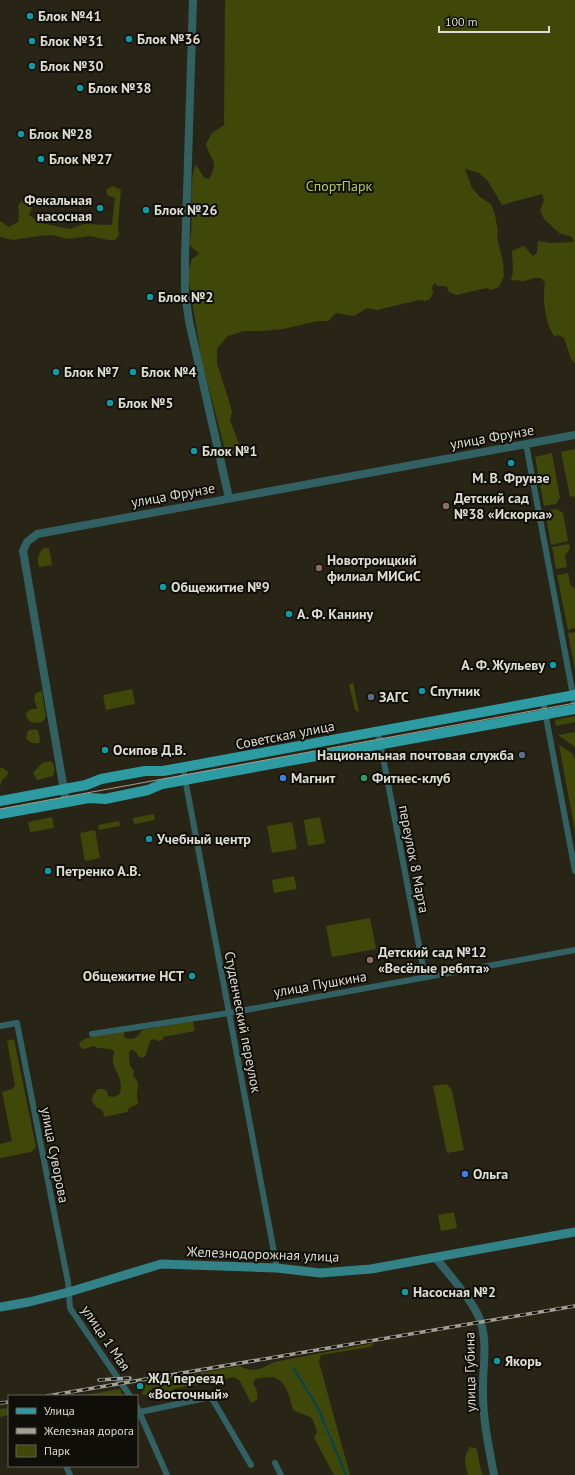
<svg xmlns="http://www.w3.org/2000/svg" width="575" height="1475" font-family="'PT Sans',sans-serif">
<style>
.green{fill:#3f4809}
.lines{fill:none;stroke-linecap:round;stroke-linejoin:round}
.stream{stroke:#004457;stroke-width:2}
.minor{stroke:#326163;stroke-width:6}
.tertiary{stroke:#326163;stroke-width:8}
.secondary{stroke:#328287;stroke-width:9}
.primary{stroke:#2c9ca2;stroke-width:10}
.tram{stroke:#a2a095;stroke-width:1}
.rail-casing{stroke:#a2a095;stroke-width:3.5}
.rail{stroke:#100e08;stroke-width:2;stroke-dasharray:6;stroke-linecap:butt}
.culture-dot{fill:#0f9aa8;stroke:#100e08;stroke-width:1.5}
.education-dot{fill:#8d6e63;stroke:#100e08;stroke-width:1.5}
.service-dot{fill:#5c6f8a;stroke:#100e08;stroke-width:1.5}
.shop-dot{fill:#3f7fe0;stroke:#100e08;stroke-width:1.5}
.leisure-dot{fill:#2e9e5b;stroke:#100e08;stroke-width:1.5}
.labels{text-anchor:middle;dominant-baseline:central;stroke-width:4;stroke-linejoin:round;paint-order:stroke}
.poi-label{font-size:14px;font-weight:bold;fill:#deddd3;stroke:#100e08;text-anchor:start}
.park-label{font-size:14px;fill:#b7cb56;stroke:#100e08}
.street-label{font-size:14px;fill:#deddd3;stroke:#100e08}
</style>
<rect width="100%" height="100%" fill="#282517"/>
<g class="green">
<path d="M 225,0 L 575,0 L 575,363 L 571,359 L 564,338 L 558,335 L 555,337 C 545,325 542,298 545,283 L 541,278 L 534,278 L 524,281 L 511,280 L 513,272 L 512,251 L 524,246 L 533,256 L 537,253 L 538,241 L 551,243 L 574,242 L 572,237 L 559,233 L 544,219 L 540,211 L 544,200 L 542,194 L 502,205 L 488,181 L 479,173 L 465,169 L 472,188 L 480,197 L 491,204 L 495,215 L 498,231 L 497,238 L 503,262 L 504,276 L 499,287 L 491,290 L 487,288 L 456,295 L 448,291 L 447,287 L 443,286 L 437,286 L 435,283 L 432,287 L 433,293 L 430,299 L 425,301 L 419,300 L 377,310 L 367,308 L 354,316 L 336,313 L 328,321 L 318,321 L 283,329 L 262,331 L 244,331 L 228,336 L 217,349 L 217,363 L 232,411 L 230,420 L 239,444 L 238,454 L 231,457 L 225,450 L 202,362 L 189,282 L 189,268 L 192,259 L 199,254 L 189,244 C 196,218 186,189 196,164 L 204,178 L 209,179 C 220,160 210,161 206,144 L 212,133 L 224,125 Z"/>
<path d="M 113,186 L 121,190 L 118,225 L 119,235 L 115,240 L 108,240 L 90,236 L 68,239 L 52,235 L 39,236 L 13,240 L 0,237 L 0,221 L 9,227 L 18,222 L 19,215 L 18,206 L 24,198 L 30,196 C 34,203 32,208 29,215 L 41,223 L 70,229 L 84,224 L 112,225 L 115,198 L 108,196 L 106,190 Z"/>
<path d="M 575,449 L 575,499 L 574,496 L 570,497 L 561,452 Z"/>
<path d="M 552,453 L 560,498 L 556,504 L 544,506 L 535,457 Z"/>
<path d="M 557,509 L 563,513 L 568,541 L 551,545 L 545,511 Z"/>
<path d="M 569,544 L 570,548 L 565,556 L 567,567 L 556,569 L 552,547 Z"/>
<path d="M 44,548 L 49,548 L 52,565 L 39,567 C 37,559 37,554 44,548 Z"/>
<path d="M 568,573 L 570,584 L 575,589 L 575,628 L 568,630 L 557,575 Z"/>
<path d="M 575,632 L 575,669 L 568,633 Z"/>
<path d="M 353,682 L 359,712 L 355,710 L 349,685 Z"/>
<path d="M 132,689 L 135,704 L 106,710 L 103,695 Z"/>
<path d="M 42,691 L 46,717 L 42,722 C 35,724 28,723 26,715 L 28,711 L 31,709 L 37,709 C 37,701 32,703 36,693 Z"/>
<path d="M 575,716 L 575,722 L 556,726 L 555,720 Z"/>
<path d="M 33,729 L 38,730 L 40,740 L 39,743 C 33,744 30,743 26,738 L 28,731 Z"/>
<path d="M 575,732 L 575,747 L 558,735 Z"/>
<path d="M 559,745 L 573,754 L 574,758 L 575,758 L 575,831 Z"/>
<path d="M 51,761 C 55,765 55,770 53,776 L 37,780 L 33,773 L 42,763 Z"/>
<path d="M 0,768 L 3,768 L 8,772 L 7,776 L 2,780 L 0,787 Z"/>
<path d="M 154,814 L 155,820 L 134,824 L 133,818 Z"/>
<path d="M 52,817 L 54,828 L 30,832 L 28,822 Z"/>
<path d="M 320,817 L 325,843 L 308,846 L 304,820 Z"/>
<path d="M 119,821 L 120,826 L 99,830 L 98,825 Z"/>
<path d="M 292,822 L 297,849 L 272,853 L 267,826 Z"/>
<path d="M 95,830 L 100,858 L 85,861 L 80,833 Z"/>
<path d="M 294,876 L 297,889 L 274,893 L 272,880 Z"/>
<path d="M 370,918 L 376,949 L 332,957 L 326,926 Z"/>
<path d="M 193,1021 L 195,1031 L 163,1037 L 163,1040 L 158,1041 L 154,1039 L 150,1041 L 146,1055 L 142,1058 L 138,1056 L 136,1052 L 133,1050 L 130,1050 C 128,1056 130,1060 130,1066 L 134,1071 L 133,1075 C 140,1084 138,1085 137,1094 C 137,1098 138,1100 138,1104 L 129,1108 L 127,1112 L 105,1117 L 102,1110 L 96,1107 L 92,1101 L 93,1095 L 98,1089 L 104,1089 L 107,1091 L 108,1096 L 113,1097 L 120,1094 C 124,1077 114,1073 113,1061 C 112,1057 114,1055 114,1051 C 107,1047 101,1050 93,1046 L 85,1049 L 81,1048 L 79,1044 L 81,1041 L 87,1038 L 124,1032 L 125,1038 C 134,1041 138,1037 142,1030 Z"/>
<path d="M 14,1039 L 36,1147 L 31,1152 L 0,1158 L 0,1144 L 12,1141 L 2,1092 L 12,1089 L 15,1086 L 7,1041 Z"/>
<path d="M 447,1084 L 452,1091 L 464,1150 L 447,1153 L 433,1086 Z"/>
<path d="M 454,1212 L 457,1228 L 441,1231 L 438,1215 Z"/>
<path d="M 374,1343 L 370,1347 L 321,1355 L 319,1362 L 350,1475 L 334,1475 L 314,1438 L 317,1432 L 312,1418 L 293,1410 C 290,1398 286,1378 271,1377 C 266,1377 260,1378 255,1379 L 253,1384 C 257,1389 258,1393 257,1400 L 251,1403 L 240,1381 L 234,1377 L 174,1389 L 169,1395 L 163,1394 L 162,1389 L 158,1387 L 152,1388 L 150,1394 L 146,1395 L 143,1395 L 142,1393 L 145,1387 L 146,1382 L 240,1366 C 253,1373 262,1369 274,1362 Z"/>
<path d="M 120,1389 L 123,1396 L 78,1396 Z"/>
<path d="M 9,1408 L 9,1415 L 0,1417 L 0,1409 Z"/>
<path d="M 470,1447 L 476,1448 C 479,1457 479,1466 483,1475 L 468,1475 C 465,1462 463,1459 470,1447 Z"/>
</g>
<g class="lines">
<path class="stream" d="M 294,1369 L 318,1408 L 346,1475"/>
<g class="minor">
<path d="M 526,444 L 575,706"/>
<path d="M 543,701 L 575,871"/>
<path d="M 378,731 L 425,977"/>
<path d="M 183,768 L 277,1268"/>
<path d="M 0,1026 L 17,1023 L 58,1232 L 68,1282 L 70,1308 L 130,1396"/>
<path d="M 92,1034 L 229,1013 L 575,950"/>
<path d="M 137,1407 L 167,1475"/>
<path d="M 140,1412 L 206,1398 L 210,1398 L 213,1400 L 251,1465"/>
<path d="M 275,1463 L 281,1475"/>
<path d="M 66,1466 L 70,1475"/>
</g>
<g class="tertiary">
<path d="M 193,0 L 185,257 L 185,293 L 189,321 L 229,498"/>
<path d="M 66,802 L 23,551 L 27,542 L 37,534 L 575,435"/>
<path d="M 436,1258 C 449,1275 476,1304 481,1323 C 488,1346 482,1370 483,1393 C 483,1421 489,1448 494,1475"/>
</g>
<path class="secondary" d="M 0,1307 L 29,1302 L 69,1292 L 161,1264 L 277,1268 L 320,1273 L 371,1269 L 575,1232"/>
<g class="primary">
<path d="M 0,801 L 86,785 L 101,779 L 145,771 L 163,771 L 575,695"/>
<path d="M 0,814 L 89,798 L 105,799 L 148,790 L 162,784 L 575,709"/>
</g>
<path class="tram" d="M 0,809 L 575,703"/>
<defs>
<g id="rail">
<path d="M 99,1380 L 130,1378"/>
<path d="M 47,1396 L 575,1306"/>
<path d="M 0,1403 L 9,1402"/>
</g>
</defs>
<use href="#rail" class="rail-casing"/>
<use href="#rail" class="rail"/>
</g>
<g class="culture-dot">
<circle cx="30" cy="16" r="4"/>
<circle cx="129" cy="39" r="4"/>
<circle cx="32" cy="41" r="4"/>
<circle cx="32" cy="66" r="4"/>
<circle cx="80" cy="88" r="4"/>
<circle cx="21" cy="134" r="4"/>
<circle cx="41" cy="159" r="4"/>
<circle cx="100" cy="208" r="4"/>
<circle cx="146" cy="210" r="4"/>
<circle cx="150" cy="297" r="4"/>
<circle cx="56" cy="372" r="4"/>
<circle cx="133" cy="372" r="4"/>
<circle cx="110" cy="403" r="4"/>
<circle cx="194" cy="451" r="4"/>
<circle cx="511" cy="463" r="4"/>
<circle cx="163" cy="587" r="4"/>
<circle cx="289" cy="614" r="4"/>
<circle cx="553" cy="665" r="4"/>
<circle cx="422" cy="691" r="4"/>
<circle cx="105" cy="750" r="4"/>
<circle cx="149" cy="839" r="4"/>
<circle cx="48" cy="871" r="4"/>
<circle cx="192" cy="976" r="4"/>
<circle cx="405" cy="1292" r="4"/>
<circle cx="497" cy="1361" r="4"/>
<circle cx="140" cy="1386" r="4"/>
</g>
<g class="education-dot">
<circle cx="446" cy="506" r="4"/>
<circle cx="319" cy="568" r="4"/>
<circle cx="370" cy="960" r="4"/>
</g>
<g class="service-dot">
<circle cx="371" cy="697" r="4"/>
<circle cx="522" cy="755" r="4"/>
</g>
<g class="shop-dot">
<circle cx="283" cy="778" r="4"/>
<circle cx="465" cy="1174" r="4"/>
</g>
<circle class="leisure-dot" cx="364" cy="778" r="4"/>
<g class="labels">
<g class="poi-label">
<text x="38" y="16">Блок №41</text>
<text x="137" y="39">Блок №36</text>
<text x="40" y="41">Блок №31</text>
<text x="40" y="66">Блок №30</text>
<text x="88" y="88">Блок №38</text>
<text x="29" y="134">Блок №28</text>
<text x="49" y="159">Блок №27</text>
<text x="92" y="200" text-anchor="end">Фекальная<tspan x="92" dy="16">насосная</tspan></text>
<text x="154" y="210">Блок №26</text>
<text x="158" y="297">Блок №2</text>
<text x="64" y="372">Блок №7</text>
<text x="141" y="372">Блок №4</text>
<text x="118" y="403">Блок №5</text>
<text x="202" y="451">Блок №1</text>
<text x="511" y="478" text-anchor="middle">М. В. Фрунзе</text>
<text x="454" y="498">Детский сад<tspan x="454" dy="16">№38 «Искорка»</tspan></text>
<text x="327" y="560">Новотроицкий<tspan x="327" dy="16">филиал МИСиС</tspan></text>
<text x="171" y="587">Общежитие №9</text>
<text x="297" y="614">А. Ф. Канину</text>
<text x="545" y="665" text-anchor="end">А. Ф. Жульеву</text>
<text x="430" y="691">Спутник</text>
<text x="379" y="697">ЗАГС</text>
<text x="113" y="750">Осипов Д.В.</text>
<text x="514" y="755" text-anchor="end">Национальная почтовая служба</text>
<text x="291" y="778">Магнит</text>
<text x="372" y="778">Фитнес-клуб</text>
<text x="157" y="839">Учебный центр</text>
<text x="56" y="871">Петренко А.В.</text>
<text x="378" y="952">Детский сад №12<tspan x="378" dy="16">«Весёлые ребята»</tspan></text>
<text x="184" y="976" text-anchor="end">Общежитие НСТ</text>
<text x="473" y="1174">Ольга</text>
<text x="413" y="1292">Насосная №2</text>
<text x="505" y="1361">Якорь</text>
<text x="148" y="1378">ЖД переезд<tspan x="148" dy="16">«Восточный»</tspan></text>
</g>
<g class="park-label">
<text x="339" y="186">СпортПарк</text>
</g>
<g class="street-label">
<text transform="translate(492 437) rotate(-10)">улица Фрунзе</text>
<text transform="translate(173 495) rotate(-10)">улица Фрунзе</text>
<text transform="translate(285 735) rotate(-11)">Советская улица</text>
<text transform="translate(414 859) rotate(79)">переулок 8 Марта</text>
<text transform="translate(320 984) rotate(-10)">улица Пушкина</text>
<text transform="translate(243 1022) rotate(79)">Студенческий переулок</text>
<text transform="translate(55 1155) rotate(79)">улица Суворова</text>
<text transform="translate(263 1254) rotate(2)">Железнодорожная улица</text>
<text transform="translate(106 1338) rotate(56)">улица 1 Мая</text>
<text transform="translate(470 1372) rotate(-91)">улица Губина</text>
</g>
</g>
<rect x="8" y="1395" width="130" height="72" fill="#100e08" stroke="#626159"/>
<rect x="16" y="1408" width="20" height="6" fill="#2c9ca2" stroke="#626159"/>
<text x="44" y="1415" font-size="12" fill="#deddd3">Улица</text>
<rect x="16" y="1428" width="20" height="6" fill="#a2a095" stroke="#626159"/>
<text x="44" y="1435" font-size="12" fill="#deddd3">Железная дорога</text>
<rect x="16" y="1445" width="20" height="12" fill="#3f4809" stroke="#626159"/>
<text x="44" y="1455" font-size="12" fill="#deddd3">Парк</text>
<path d="M439 26v6h110v-6" fill="none" stroke="#deddd3" stroke-width="2"/>
<text x="445" y="26" font-size="12" fill="#deddd3" stroke="#100e08" stroke-width="3" paint-order="stroke">100 m</text>
</svg>
